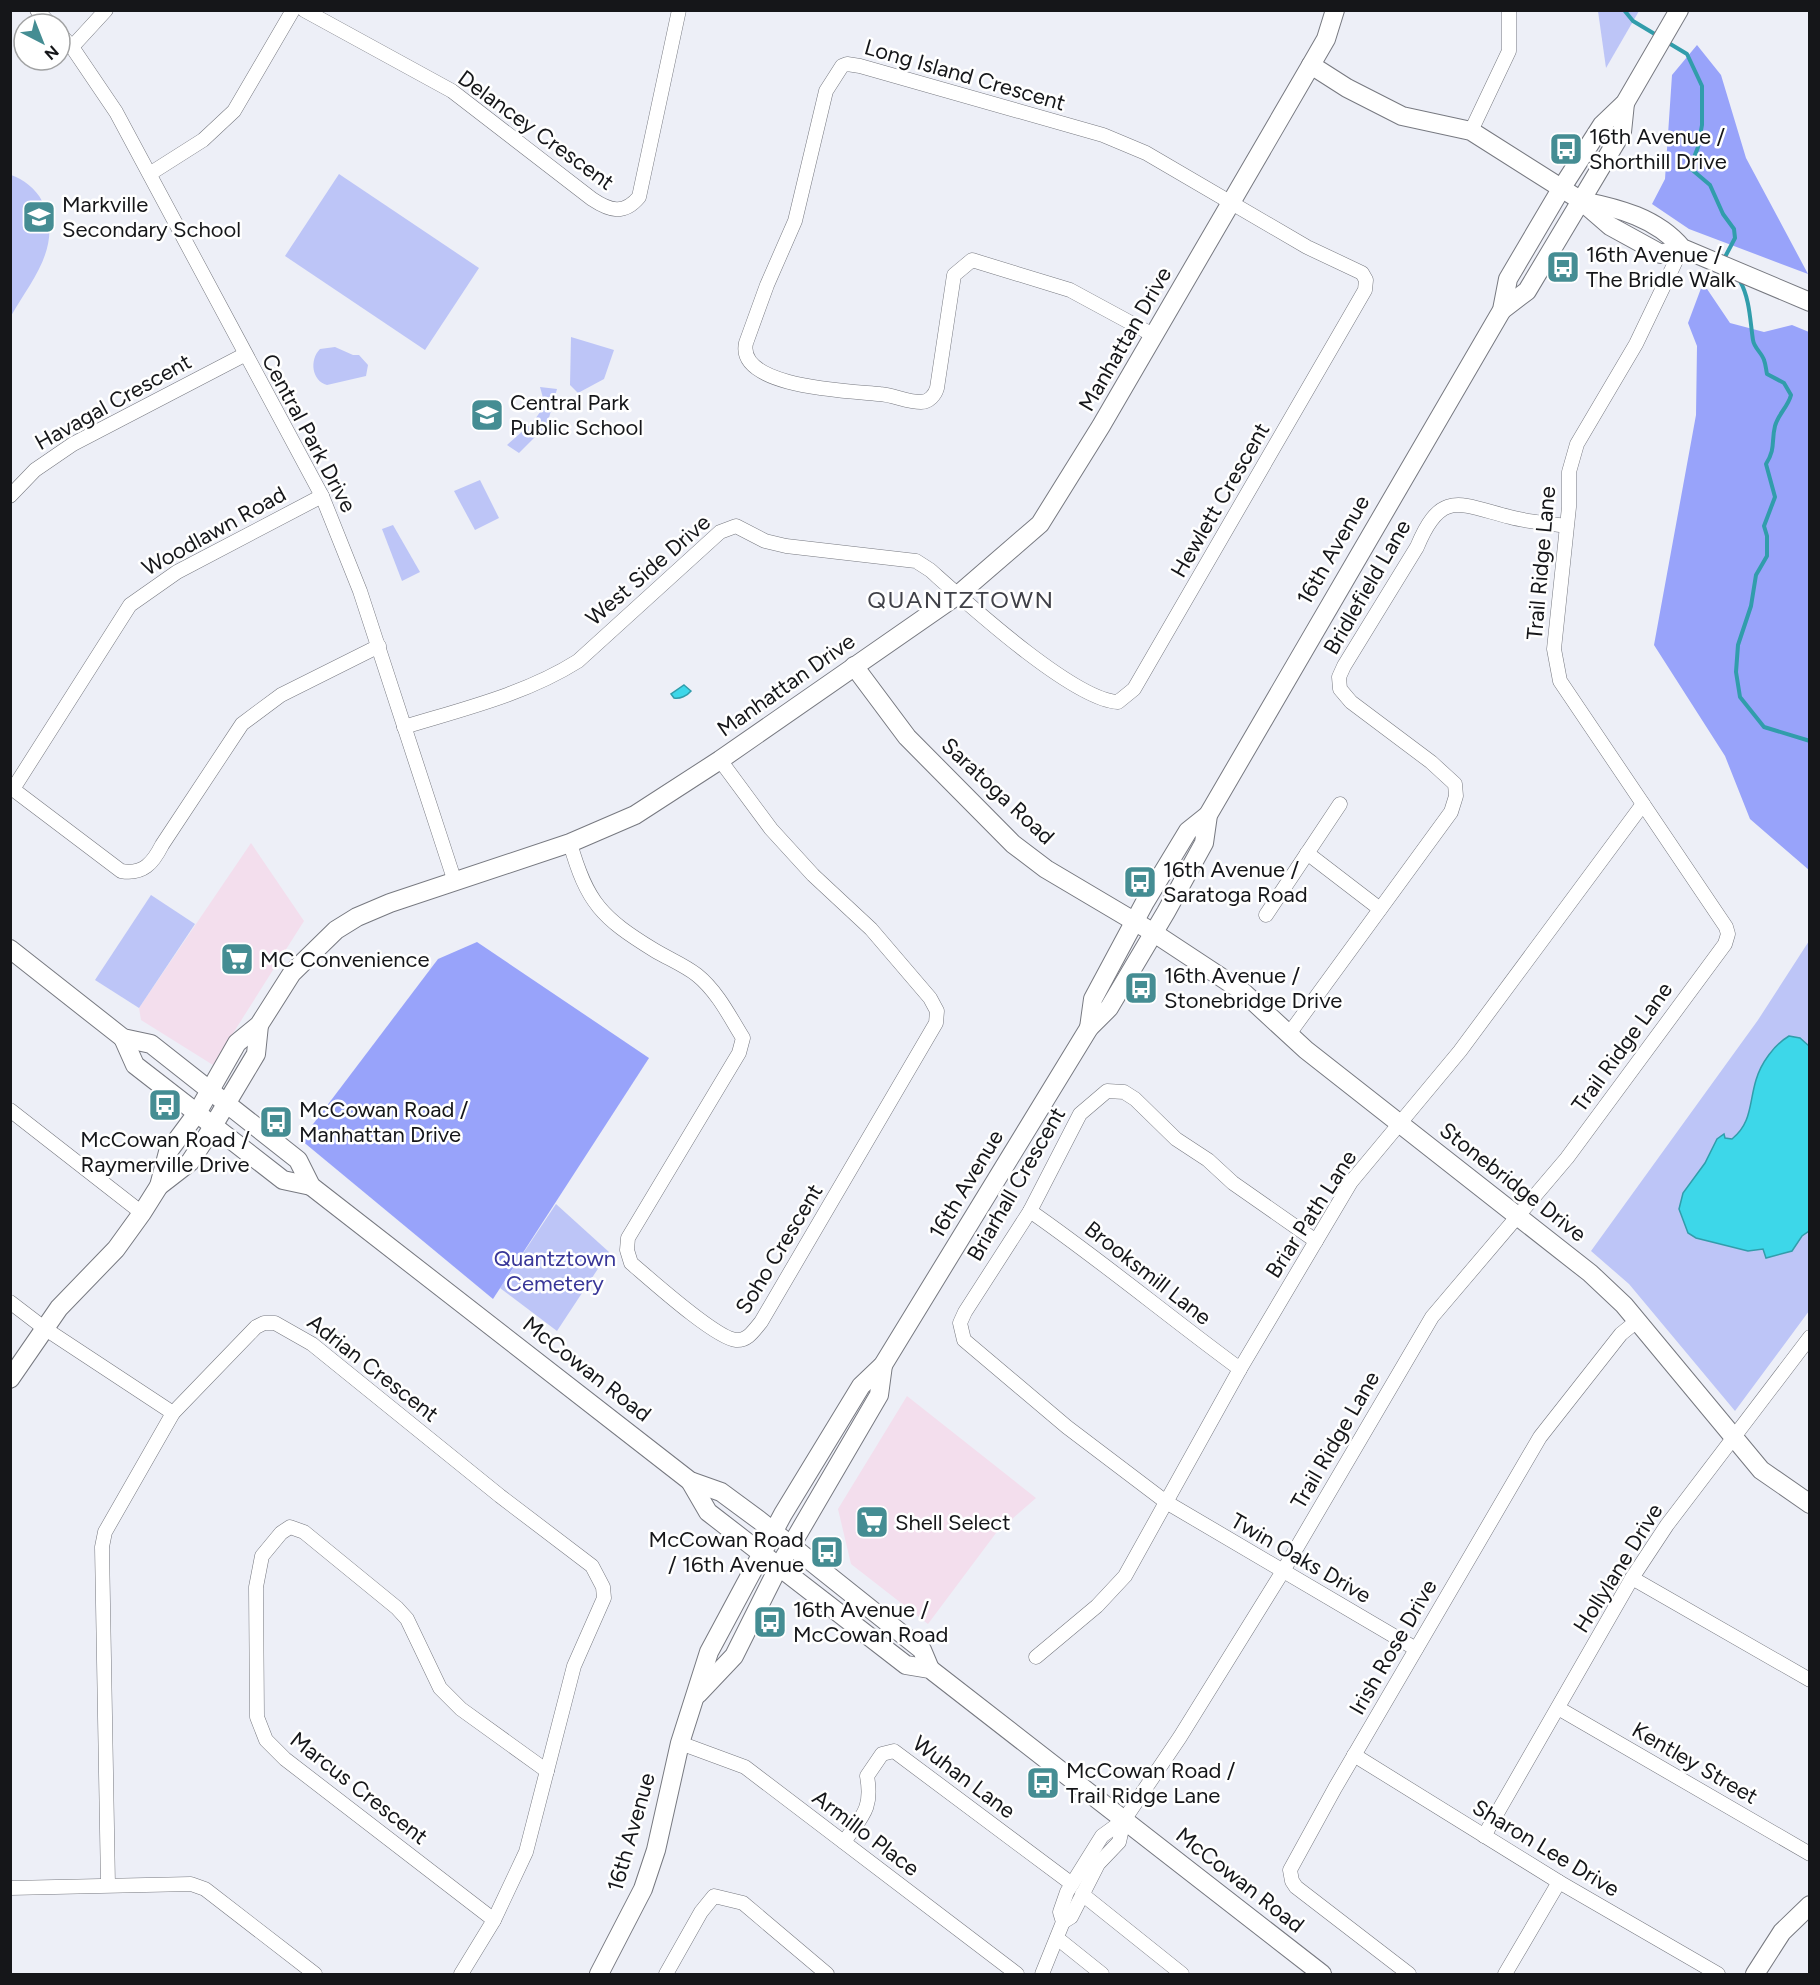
<svg xmlns="http://www.w3.org/2000/svg" width="1820" height="1985" font-family="Figtree,sans-serif">
<style>
.commercial{fill:#f3deed}
.green{fill:#bdc5f7}
.forest{fill:#98a3fa}
.water{fill:#3dd7e9;stroke:#319dab;stroke-width:1.5}
.lines{fill:none;stroke-linecap:round;stroke-linejoin:round}
.stream{stroke:#319dab;stroke-width:4}
.street-casing{stroke:#777980;stroke-width:15}
.secondary-casing{stroke:#777980;stroke-width:20}
.street{stroke:#fff;stroke-width:14}
.secondary{stroke:#fff;stroke-width:18}
.labels{text-anchor:middle;dominant-baseline:central;stroke-width:5;stroke-linejoin:round;paint-order:stroke}
.street-label{font-size:22px;fill:#151619;stroke:#fff}
.poi-label{font-size:22px;fill:#151619;stroke:#fff;text-anchor:start}
.park-label{font-size:22px;fill:#383698;stroke:#fff}
.neighbourhood-label{font-size:24px;letter-spacing:1.5px;fill:#404148;stroke:#fff}
</style>
<rect width="100%" height="100%" fill="#edeff7"/>
<g class="commercial">
<path d="M 251,843 L 304,921 L 213,1065 L 141,1020 L 139,1008 Z"/>
<path d="M 907,1396 L 1036,1498 L 996,1533 L 928,1624 L 851,1564 L 838,1509 Z"/>
</g>
<g class="green">
<path d="M 1598,11 L 1639,11 L 1606,68 Z"/>
<path d="M 339,174 L 479,268 L 425,350 L 285,256 Z"/>
<path d="M 11,175 C 23,179 36,189 42,201 C 64,245 32,279 11,316 Z"/>
<path d="M 571,337 L 614,350 L 604,379 L 578,393 L 570,385 Z"/>
<path d="M 335,347 L 353,355 L 359,355 L 368,365 L 366,376 L 327,385 C 312,381 309,360 320,349 Z"/>
<path d="M 540,387 L 557,389 L 547,425 L 519,453 L 507,445 L 533,422 L 545,405 Z"/>
<path d="M 480,480 L 499,518 L 475,530 L 454,491 Z"/>
<path d="M 393,525 L 420,572 L 402,581 L 382,529 Z"/>
<path d="M 151,895 L 195,924 L 139,1008 L 95,980 Z"/>
<path d="M 1809,941 L 1809,1311 L 1735,1411 L 1629,1284 L 1591,1251 L 1758,1020 Z"/>
<path d="M 556,1204 L 609,1252 L 557,1331 L 500,1288 Z"/>
</g>
<g class="forest">
<path d="M 1697,45 L 1721,75 L 1746,158 L 1808,274 L 1689,229 L 1652,204 L 1665,179 L 1672,75 Z"/>
<path d="M 1703,283 L 1730,323 L 1764,332 L 1792,325 L 1809,332 L 1809,870 L 1750,819 L 1725,756 L 1654,645 L 1696,415 L 1697,346 L 1688,323 Z"/>
<path d="M 477,942 L 649,1058 L 493,1299 L 301,1140 L 438,959 Z"/>
</g>
<g class="water">
<path d="M 684,685 L 691,691 C 687,696 680,699 674,698 L 671,694 Z"/>
<path d="M 1789,1036 L 1800,1038 L 1809,1046 L 1809,1231 L 1802,1236 L 1792,1251 L 1766,1258 L 1763,1249 L 1748,1251 L 1696,1238 L 1688,1233 L 1679,1209 L 1683,1193 L 1705,1163 L 1717,1139 L 1724,1134 L 1725,1138 L 1732,1139 C 1752,1123 1749,1103 1756,1080 C 1761,1063 1774,1045 1789,1036 Z"/>
</g>
<g class="lines">
<g class="stream">
<path d="M 1624,10 L 1633,21 L 1658,36"/>
<path d="M 1667,42 L 1687,54 L 1702,86 L 1702,125 L 1698,147 L 1690,168 L 1710,185 L 1723,214 L 1734,229 L 1735,238 L 1725,257"/>
<path d="M 1740,281 C 1750,299 1750,321 1753,340 C 1754,348 1762,353 1764,360 C 1766,365 1766,370 1767,374 L 1784,383 L 1791,395 C 1788,407 1778,414 1775,426 C 1771,442 1776,448 1766,464 L 1775,497 L 1764,526 L 1767,536 L 1767,556 L 1756,575 L 1751,606 L 1738,645 L 1736,672 L 1740,697 L 1764,727 L 1810,741"/>
</g>
<defs>
<g id="street">
<path d="M 37,10 L 50,24"/>
<path d="M 304,10 L 452,91 L 592,199 C 610,211 624,215 639,197 L 679,10"/>
<path d="M 60,34 L 72,47 L 116,112 L 322,496 L 360,591 L 455,882"/>
<path d="M 72,47 L 106,10"/>
<path d="M 1471,131 L 1509,51 L 1509,10"/>
<path d="M 151,173 L 203,140 L 234,111 L 293,10"/>
<path d="M 10,496 L 35,470 L 73,444 L 244,355"/>
<path d="M 404,727 C 463,709 526,694 578,661 L 720,532 L 736,526 L 765,541 L 786,546 L 916,561 L 930,570 C 966,602 1073,700 1118,702 L 1134,689 L 1350,316 L 1365,290 L 1366,280 L 1362,273 L 1307,247 L 1146,153 L 1103,135 L 860,66 L 847,64 L 842,66 L 826,91 L 795,221 L 767,285 L 746,343 C 736,388 851,391 880,394 C 893,395 908,402 921,402 C 929,402 935,395 937,388 L 954,275 L 972,260 L 1070,290 L 1155,336"/>
<path d="M 10,787 L 121,871 C 143,875 153,863 162,845 L 242,724 L 281,695 L 379,646"/>
<path d="M 13,789 L 130,605 L 177,572 L 322,496"/>
<path d="M 570,843 C 587,903 602,918 654,950 C 669,959 684,965 697,975 C 717,991 730,1017 743,1038 L 739,1053 L 628,1238 L 627,1250 L 631,1263 C 650,1279 715,1338 736,1340 C 748,1341 754,1330 761,1322 L 936,1023 L 937,1011 L 930,998 L 871,929 L 813,875 L 771,829 L 720,760"/>
<path d="M 1307,853 L 1380,909"/>
<path d="M 1266,915 L 1340,804"/>
<path d="M 1289,1034 L 1451,812 L 1456,796 L 1455,784 L 1431,762 L 1351,702 L 1340,689 L 1339,677 L 1344,666 L 1417,547 C 1441,489 1459,504 1510,517 C 1528,522 1548,523 1566,526"/>
<path d="M 10,1110 L 142,1213"/>
<path d="M 1030,1211 C 1102,1261 1169,1317 1240,1369"/>
<path d="M 1316,1241 L 1233,1183 L 1208,1160 L 1176,1139 L 1135,1099 L 1124,1092 L 1107,1091 L 1080,1114 L 1030,1211 L 965,1312 L 960,1323 L 964,1340 L 1067,1427 L 1166,1502 L 1416,1649"/>
<path d="M 10,1302 L 44,1328 L 173,1413"/>
<path d="M 1632,1578 L 1810,1680"/>
<path d="M 1036,1657 L 1097,1606 L 1125,1576 L 1240,1369 L 1351,1182 L 1460,1051 L 1643,804"/>
<path d="M 1558,1708 L 1810,1854"/>
<path d="M 680,1743 L 745,1767 L 1017,1974"/>
<path d="M 1354,1755 L 1559,1882 L 1718,1974"/>
<path d="M 1484,1836 L 1632,1578 L 1667,1525 L 1810,1337"/>
<path d="M 844,1842 C 862,1816 873,1809 867,1776 L 882,1754 L 894,1751 L 1072,1884"/>
<path d="M 108,1885 L 102,1547 L 105,1532 L 173,1413 L 256,1327 L 264,1323 L 275,1323 L 312,1344 L 500,1496 L 592,1566 L 603,1587 L 604,1598 L 574,1666 L 526,1852 L 494,1920 L 461,1974"/>
<path d="M 10,1888 L 191,1884 L 205,1889 L 315,1974"/>
<path d="M 1082,1894 L 1182,1974"/>
<path d="M 494,1920 L 285,1759 L 266,1740 L 257,1717 L 256,1587 L 262,1556 L 281,1533 L 290,1527 L 304,1532 L 397,1608 L 407,1619 L 440,1688 L 461,1709 L 547,1771"/>
<path d="M 1063,1922 L 1071,1917 L 1098,1864 L 1119,1842 L 1124,1820 L 1180,1737 L 1283,1571 L 1432,1317 L 1567,1158 L 1725,944 L 1728,934 L 1726,927 L 1560,681 L 1554,649 L 1569,507 L 1569,472 L 1577,444 L 1636,344 L 1682,248"/>
<path d="M 1057,1938 L 1102,1974"/>
<path d="M 666,1974 L 701,1912 L 714,1896 L 743,1903 L 827,1974"/>
<path d="M 1042,1974 L 1063,1922 L 1060,1912 L 1067,1892 L 1102,1836 L 1124,1820"/>
<path d="M 1409,1974 L 1296,1887 L 1292,1881 L 1290,1870 L 1335,1788 L 1540,1437 L 1621,1334 L 1637,1321"/>
<path d="M 1505,1974 L 1559,1882"/>
</g>
<g id="secondary">
<path d="M 1311,65 L 1347,88 L 1402,116 L 1471,131 L 1580,200 L 1610,226 L 1661,254 L 1682,248"/>
<path d="M 1582,201 C 1618,208 1657,218 1682,248 L 1810,302"/>
<path d="M 1502,310 L 1527,291 L 1622,132 L 1625,103"/>
<path d="M 854,666 L 907,737 L 1013,844 L 1046,869 L 1154,933 L 1242,991 L 1306,1050 L 1590,1273 L 1624,1305 L 1761,1470 L 1810,1504"/>
<path d="M 10,949 L 123,1038 L 151,1044 L 298,1160 L 311,1186 L 690,1481 L 721,1492 L 759,1520 L 922,1650 L 930,1669"/>
<path d="M 1089,1028 L 1093,999 L 1145,902 L 1188,831 L 1208,815"/>
<path d="M 123,1038 L 135,1065 L 283,1180 L 311,1186"/>
<path d="M 159,1186 L 190,1162 L 207,1136 L 256,1054 L 259,1025"/>
<path d="M 10,1379 L 59,1308 L 116,1249 L 142,1213 L 159,1186 L 168,1152 L 197,1113 L 237,1043 L 259,1025 L 292,973 L 336,930 L 357,917 L 390,903 L 570,843 L 635,815 L 720,760 L 959,594 L 1040,524 L 1101,426 L 1311,65 L 1326,39 L 1335,10"/>
<path d="M 690,1481 L 708,1512 L 906,1665 L 930,1669 L 1322,1974"/>
<path d="M 698,1694 L 734,1656 L 778,1568 L 879,1395 L 883,1365"/>
<path d="M 599,1974 L 643,1889 L 656,1850 L 680,1743 L 709,1652 L 783,1514 L 861,1386 L 883,1365 L 1089,1028 L 1109,1008 L 1166,912 L 1204,843 L 1208,815 L 1502,310 L 1508,279 L 1561,189 L 1602,125 L 1625,103 L 1679,10"/>
<path d="M 1755,1974 L 1782,1932 L 1810,1905"/>
</g>
</defs>
<use href="#street" class="street-casing"/>
<use href="#secondary" class="secondary-casing"/>
<use href="#street" class="street"/>
<use href="#secondary" class="secondary"/>
</g>
<defs>
<symbol id="bus-square" viewBox="-11 -11 22 22"><rect x="-9" y="-9" width="18" height="18" rx="4" fill="#458d93" stroke="#fff"/><path d="M-5-6H5V4H4V6H2V4H-2V6H-4V4H-5ZM-3.5-4V0h7V-4ZM-3.5 1.2v1.5H-2V1.2ZM2 1.2v1.5H3.5V1.2Z" fill="#fff"/></symbol>
<symbol id="school-square" viewBox="-11 -11 22 22"><rect x="-9" y="-9" width="18" height="18" rx="4" fill="#458d93" stroke="#fff"/><path d="M0-5L7-2L0 1L-7-2ZM-4 1L0 2.5L4 1V4Q0 6-4 4Z" fill="#fff"/></symbol>
<symbol id="supermarket-square" viewBox="-11 -11 22 22"><rect x="-9" y="-9" width="18" height="18" rx="4" fill="#458d93" stroke="#fff"/><path d="M-6-5.5h2.5l.6 2H6L4.5 2H-2.5L-4.4-4H-6ZM-1.5 3.2a1.3 1.3 0 1 0 .1 0ZM3 3.2a1.3 1.3 0 1 0 .1 0Z" fill="#fff"/></symbol>
</defs>
<g fill-rule="evenodd">
<use href="#bus-square" x="1547" y="130" width="38" height="38"/>
<use href="#school-square" x="20" y="198" width="38" height="38"/>
<use href="#bus-square" x="1544" y="248" width="38" height="38"/>
<use href="#school-square" x="468" y="396" width="38" height="38"/>
<use href="#bus-square" x="1121" y="863" width="38" height="38"/>
<use href="#supermarket-square" x="218" y="940" width="38" height="38"/>
<use href="#bus-square" x="1122" y="969" width="38" height="38"/>
<use href="#bus-square" x="146" y="1086" width="38" height="38"/>
<use href="#bus-square" x="257" y="1103" width="38" height="38"/>
<use href="#supermarket-square" x="853" y="1503" width="38" height="38"/>
<use href="#bus-square" x="808" y="1533" width="38" height="38"/>
<use href="#bus-square" x="751" y="1603" width="38" height="38"/>
<use href="#bus-square" x="1024" y="1764" width="38" height="38"/>
</g>
<g class="labels">
<g class="street-label">
<text transform="translate(965 75) rotate(16)">Long Island Crescent</text>
<text transform="translate(536 130) rotate(36)">Delancey Crescent</text>
<text transform="translate(1125 339) rotate(-60)">Manhattan Drive</text>
<text transform="translate(113 402) rotate(-29)">Havagal Crescent</text>
<text transform="translate(309 433) rotate(62)">Central Park Drive</text>
<text transform="translate(1220 500) rotate(-60)">Hewlett Crescent</text>
<text transform="translate(214 531) rotate(-29)">Woodlawn Road</text>
<text transform="translate(1333 550) rotate(-60)">16th Avenue</text>
<text transform="translate(1541 563) rotate(-85)">Trail Ridge Lane</text>
<text transform="translate(648 570) rotate(-41)">West Side Drive</text>
<text transform="translate(1367 587) rotate(-60)">Bridlefield Lane</text>
<text transform="translate(786 685) rotate(-35)">Manhattan Drive</text>
<text transform="translate(998 791) rotate(43)">Saratoga Road</text>
<text transform="translate(1622 1047) rotate(-54)">Trail Ridge Lane</text>
<text transform="translate(1513 1182) rotate(38)">Stonebridge Drive</text>
<text transform="translate(966 1184) rotate(-59)">16th Avenue</text>
<text transform="translate(1016 1184) rotate(-60)">Briarhall Crescent</text>
<text transform="translate(1311 1214) rotate(-57)">Briar Path Lane</text>
<text transform="translate(779 1249) rotate(-59)">Soho Crescent</text>
<text transform="translate(1148 1273) rotate(38)">Brooksmill Lane</text>
<text transform="translate(373 1368) rotate(38)">Adrian Crescent</text>
<text transform="translate(587 1369) rotate(38)">McCowan Road</text>
<text transform="translate(1335 1440) rotate(-60)">Trail Ridge Lane</text>
<text transform="translate(1301 1558) rotate(30)">Twin Oaks Drive</text>
<text transform="translate(1618 1568) rotate(-58)">Hollylane Drive</text>
<text transform="translate(1393 1647) rotate(-60)">Irish Rose Drive</text>
<text transform="translate(1695 1763) rotate(30)">Kentley Street</text>
<text transform="translate(964 1777) rotate(37)">Wuhan Lane</text>
<text transform="translate(359 1788) rotate(38)">Marcus Crescent</text>
<text transform="translate(631 1832) rotate(-74)">16th Avenue</text>
<text transform="translate(866 1833) rotate(37)">Armillo Place</text>
<text transform="translate(1546 1848) rotate(31)">Sharon Lee Drive</text>
<text transform="translate(1240 1880) rotate(38)">McCowan Road</text>
</g>
<g class="poi-label">
<text x="1589" y="136">16th Avenue /<tspan x="1589" dy="25">Shorthill Drive</tspan></text>
<text x="62" y="204">Markville<tspan x="62" dy="25">Secondary School</tspan></text>
<text x="1586" y="254">16th Avenue /<tspan x="1586" dy="25">The Bridle Walk</tspan></text>
<text x="510" y="402">Central Park<tspan x="510" dy="25">Public School</tspan></text>
<text x="1163" y="869">16th Avenue /<tspan x="1163" dy="25">Saratoga Road</tspan></text>
<text x="260" y="959">MC Convenience</text>
<text x="1164" y="975">16th Avenue /<tspan x="1164" dy="25">Stonebridge Drive</tspan></text>
<text x="299" y="1109">McCowan Road /<tspan x="299" dy="25">Manhattan Drive</tspan></text>
<text x="165" y="1139" text-anchor="middle">McCowan Road /<tspan x="165" dy="25">Raymerville Drive</tspan></text>
<text x="895" y="1522">Shell Select</text>
<text x="804" y="1539" text-anchor="end">McCowan Road<tspan x="804" dy="25">/ 16th Avenue</tspan></text>
<text x="793" y="1609">16th Avenue /<tspan x="793" dy="25">McCowan Road</tspan></text>
<text x="1066" y="1770">McCowan Road /<tspan x="1066" dy="25">Trail Ridge Lane</tspan></text>
</g>
<g class="park-label">
<text x="555" y="1258">Quantztown<tspan x="555" dy="25">Cemetery</tspan></text>
</g>
<g class="neighbourhood-label">
<text x="961" y="599">QUANTZTOWN</text>
</g>
</g>
<rect width="1820" height="1985" fill="none" stroke="#151619" stroke-width="24"/>
<g transform="translate(42 42) rotate(138)"><circle r="28" fill="#ffffff" stroke="#a1a2a3" stroke-width="1.5"/>
<path d="M0-4.5L10 22L0 15L-10 22Z" fill="#458d93"/>
<text y="-9" font-size="16" font-weight="bold" text-anchor="middle" fill="#151619">N</text>
</g>
</svg>
